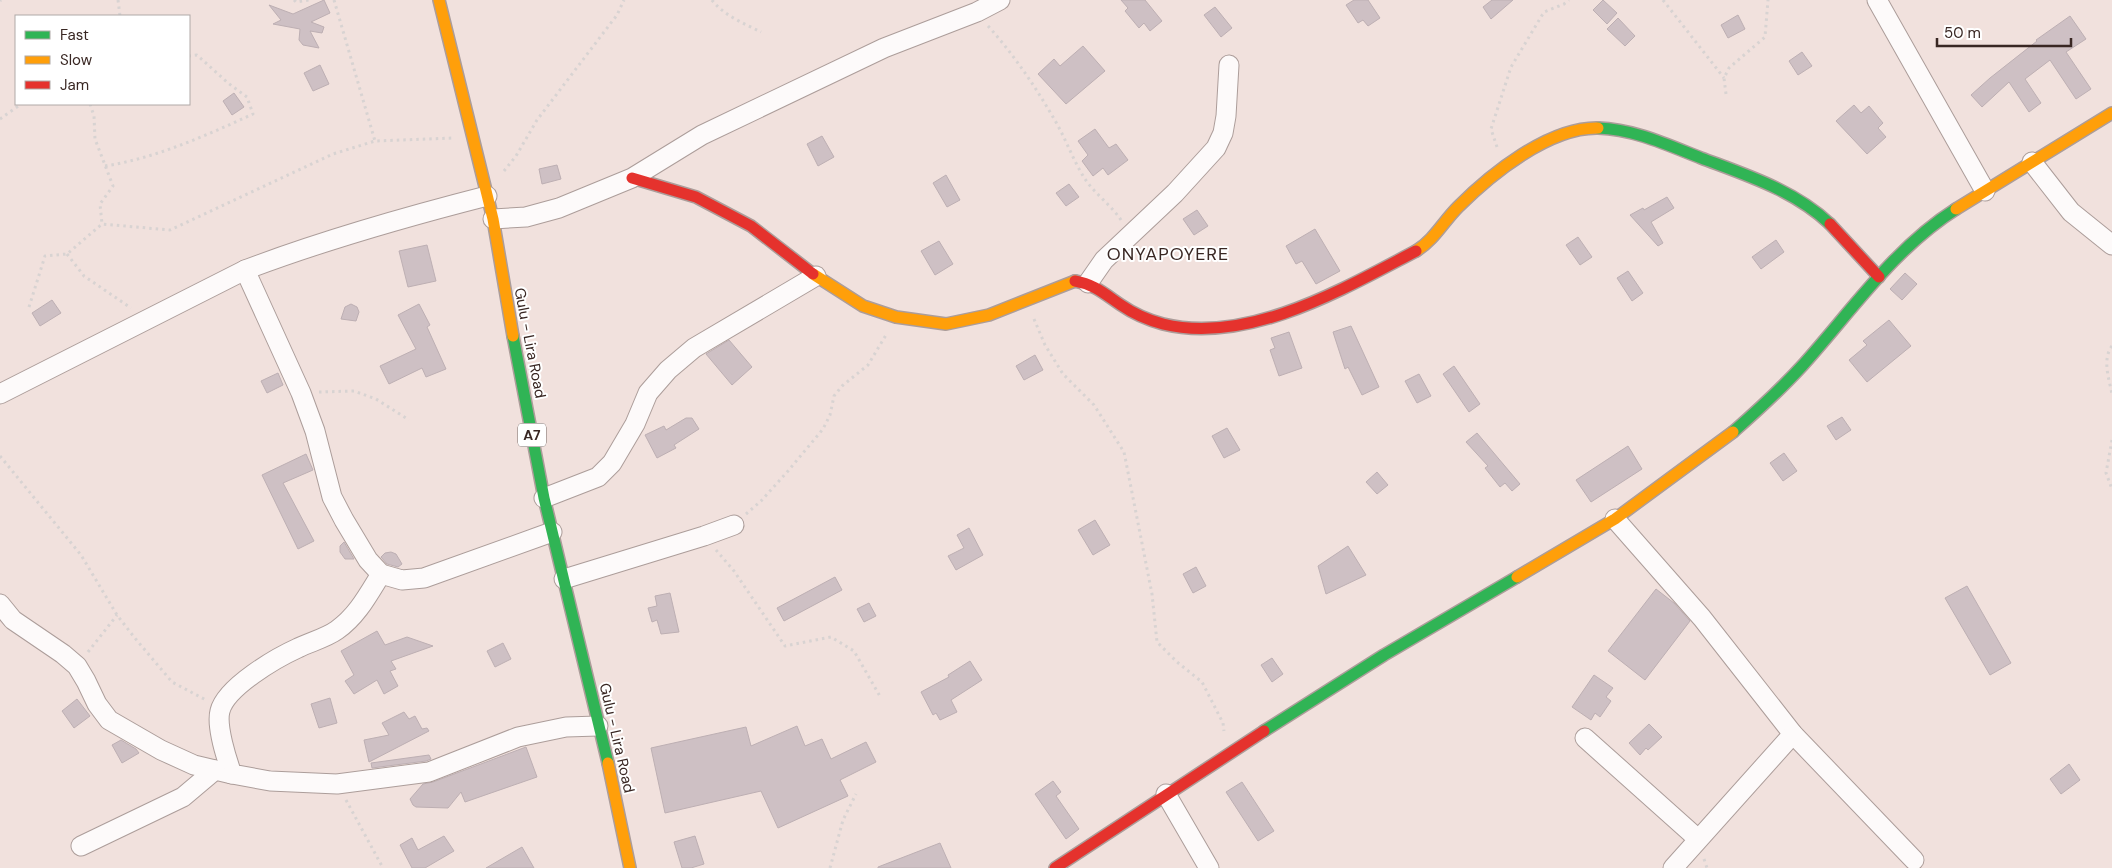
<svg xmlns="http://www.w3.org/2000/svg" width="2112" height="868" font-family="'DM Sans',sans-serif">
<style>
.building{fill:#cec0c4;stroke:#bdafb3}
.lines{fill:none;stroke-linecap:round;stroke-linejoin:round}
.street-casing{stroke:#ac9d9a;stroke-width:21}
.fast-casing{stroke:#ac9d9a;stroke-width:14}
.slow-casing{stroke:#ac9d9a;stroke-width:14}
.jam-casing{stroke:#ac9d9a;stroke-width:14}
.path{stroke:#d8d3d2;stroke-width:3;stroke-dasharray:2.5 4;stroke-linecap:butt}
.street{stroke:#fdfafa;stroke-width:19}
.fast{stroke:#30b455;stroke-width:11}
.slow{stroke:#ff9f0a;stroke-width:11}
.jam{stroke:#e5322d;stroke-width:11}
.labels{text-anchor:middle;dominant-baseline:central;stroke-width:4;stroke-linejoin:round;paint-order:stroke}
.shield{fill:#fff;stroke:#746865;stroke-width:1}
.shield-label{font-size:14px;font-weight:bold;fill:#392723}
.street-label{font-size:15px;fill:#392723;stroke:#fff}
.quarter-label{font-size:18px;letter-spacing:1px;fill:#392723;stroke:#fff}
</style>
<rect width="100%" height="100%" fill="#f1e1dd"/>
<g class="building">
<path d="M 324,0 L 330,13 L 311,22 L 324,27 L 322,33 L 310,31 L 319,48 L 303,45 L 299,40 L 300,29 L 273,24 L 281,20 L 269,5 L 293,14 Z"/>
<path d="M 1121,0 L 1145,0 L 1162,21 L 1150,31 L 1144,23 L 1139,28 L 1125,11 L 1128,8 Z"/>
<path d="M 1354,0 L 1368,0 L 1380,18 L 1368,26 L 1363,20 L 1358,23 L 1346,5 Z"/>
<path d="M 1492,0 L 1513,0 L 1491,19 L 1483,7 Z"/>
<path d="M 1603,0 L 1617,13 L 1607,24 L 1593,10 Z"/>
<path d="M 1215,7 L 1232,28 L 1221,37 L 1204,15 Z"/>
<path d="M 1738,15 L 1745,29 L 1728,38 L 1721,25 Z"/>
<path d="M 2070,16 L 2086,39 L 2066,52 L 2091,89 L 2076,99 L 2050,60 L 2025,79 L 2041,103 L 2029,112 L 2009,82 L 1982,107 L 1971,95 L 1990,78 L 2037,41 L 2036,40 Z"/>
<path d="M 1618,18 L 1635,36 L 1625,46 L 1607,29 Z"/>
<path d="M 1083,46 L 1105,71 L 1066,104 L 1038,74 L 1054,59 L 1060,66 Z"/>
<path d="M 1802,52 L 1812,66 L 1798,75 L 1789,61 Z"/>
<path d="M 320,65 L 329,84 L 313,91 L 304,73 Z"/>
<path d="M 234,93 L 244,107 L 232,115 L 223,101 Z"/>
<path d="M 1854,105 L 1861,113 L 1869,106 L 1883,123 L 1878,128 L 1886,137 L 1867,154 L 1836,121 Z"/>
<path d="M 1095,129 L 1109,148 L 1116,144 L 1128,160 L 1108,175 L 1103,168 L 1093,176 L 1082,161 L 1088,155 L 1078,141 Z"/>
<path d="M 822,136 L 834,157 L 818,166 L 807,144 Z"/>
<path d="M 557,165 L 561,179 L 542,184 L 539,169 Z"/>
<path d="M 946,175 L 960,200 L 947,207 L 933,183 Z"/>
<path d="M 1069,184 L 1079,197 L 1066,206 L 1056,193 Z"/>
<path d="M 1667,197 L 1674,208 L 1651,222 L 1663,243 L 1658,246 L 1630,215 L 1643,208 L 1644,210 Z"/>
<path d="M 1197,210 L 1208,226 L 1194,235 L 1183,219 Z"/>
<path d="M 1315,229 L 1340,271 L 1316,284 L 1302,261 L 1296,264 L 1286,246 Z"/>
<path d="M 1578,237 L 1592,257 L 1580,265 L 1566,245 Z"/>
<path d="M 1776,240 L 1784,252 L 1761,269 L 1752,257 Z"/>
<path d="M 939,241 L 953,264 L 935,275 L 921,251 Z"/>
<path d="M 427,245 L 436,281 L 408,287 L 399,251 Z"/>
<path d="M 1628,271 L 1643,293 L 1632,301 L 1617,278 Z"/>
<path d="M 1905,273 L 1917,284 L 1902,300 L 1890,289 Z"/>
<path d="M 52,300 L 61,313 L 40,326 L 32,313 Z"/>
<path d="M 351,304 L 357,307 L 359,312 L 356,321 L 341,319 L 345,307 Z"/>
<path d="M 419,304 L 430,325 L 427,327 L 446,369 L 426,377 L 422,368 L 389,384 L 380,366 L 416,349 L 398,315 Z"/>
<path d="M 1889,320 L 1911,346 L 1867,382 L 1849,360 L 1867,345 L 1863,341 Z"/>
<path d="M 1351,326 L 1379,387 L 1362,395 L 1348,367 L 1345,369 L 1333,332 Z"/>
<path d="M 1289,332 L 1302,368 L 1279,376 L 1270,350 L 1275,348 L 1271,338 Z"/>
<path d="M 729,340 L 752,367 L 732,385 L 706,354 Z"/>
<path d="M 1035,355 L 1043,370 L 1024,380 L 1016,366 Z"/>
<path d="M 1454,366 L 1480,404 L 1469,412 L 1443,374 Z"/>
<path d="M 278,373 L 283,385 L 267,393 L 261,381 Z"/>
<path d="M 1419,374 L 1431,396 L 1417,403 L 1405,381 Z"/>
<path d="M 1842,417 L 1851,430 L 1836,440 L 1827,426 Z"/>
<path d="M 686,418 L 692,418 L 699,429 L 674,445 L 676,448 L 657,458 L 645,435 L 664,426 L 666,430 Z"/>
<path d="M 1227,428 L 1240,450 L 1224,458 L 1212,436 Z"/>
<path d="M 1477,433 L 1520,484 L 1512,491 L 1505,483 L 1500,487 L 1485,468 L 1488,466 L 1466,442 Z"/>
<path d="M 1628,446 L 1642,469 L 1591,502 L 1576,480 Z"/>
<path d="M 1784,453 L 1797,471 L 1783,481 L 1770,463 Z"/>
<path d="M 306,454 L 313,470 L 283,483 L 314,541 L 298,549 L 262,475 Z"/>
<path d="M 1377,472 L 1388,485 L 1377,494 L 1366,482 Z"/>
<path d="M 1095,520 L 1110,545 L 1093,555 L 1078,530 Z"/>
<path d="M 969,528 L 983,555 L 956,570 L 948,556 L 964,548 L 957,535 Z"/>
<path d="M 344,542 L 354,559 L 345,559 L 340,552 L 340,546 Z"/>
<path d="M 1348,546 L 1366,575 L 1326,594 L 1318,566 Z"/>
<path d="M 391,552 L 396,554 L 402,564 L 398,567 L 387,564 L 381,557 L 385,553 Z"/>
<path d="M 1196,567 L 1206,586 L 1193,593 L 1183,574 Z"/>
<path d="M 835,577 L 842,590 L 784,621 L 777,608 Z"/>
<path d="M 1967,586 L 2011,663 L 1990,675 L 1945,598 Z"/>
<path d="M 1656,589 L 1674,603 L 1690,621 L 1645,680 L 1608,651 Z"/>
<path d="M 670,593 L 679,632 L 661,634 L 657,620 L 652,622 L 648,608 L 657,606 L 655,596 Z"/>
<path d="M 869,603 L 876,616 L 864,622 L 857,609 Z"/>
<path d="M 377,631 L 385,645 L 407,637 L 433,646 L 391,661 L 396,669 L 390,671 L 398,686 L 384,694 L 377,680 L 354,694 L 345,681 L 354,675 L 341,651 Z"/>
<path d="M 503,643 L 511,659 L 495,667 L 487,651 Z"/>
<path d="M 1272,658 L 1283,674 L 1272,682 L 1261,665 Z"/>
<path d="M 970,661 L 982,680 L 951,700 L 957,712 L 940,720 L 936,713 L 933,715 L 921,692 L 949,677 L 948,675 Z"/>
<path d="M 1594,675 L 1613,688 L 1606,697 L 1611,701 L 1600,717 L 1595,713 L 1591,720 L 1572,707 Z"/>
<path d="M 330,698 L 337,723 L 319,728 L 311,704 Z"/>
<path d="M 77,699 L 90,716 L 74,728 L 62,711 Z"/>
<path d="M 404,712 L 409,719 L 415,716 L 422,729 L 427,728 L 429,731 L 369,762 L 364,740 L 389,735 L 382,723 Z"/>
<path d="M 1649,724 L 1662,737 L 1648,750 L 1646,748 L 1640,755 L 1629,743 Z"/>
<path d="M 797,726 L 805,746 L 822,739 L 831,759 L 866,742 L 876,762 L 840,780 L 848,796 L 778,828 L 761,791 L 665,813 L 651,748 L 746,727 L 751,746 Z"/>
<path d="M 121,740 L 136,749 L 139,753 L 122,763 L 112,745 Z"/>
<path d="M 526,747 L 537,777 L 465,802 L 461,792 L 448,808 L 416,807 L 413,805 L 410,799 L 423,784 L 433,782 Z"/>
<path d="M 429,755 L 431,759 L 426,761 L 372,768 L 371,763 Z"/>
<path d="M 2069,764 L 2080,780 L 2061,794 L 2050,779 Z"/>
<path d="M 1053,781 L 1061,792 L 1056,796 L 1079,829 L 1066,839 L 1035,794 Z"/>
<path d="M 1242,782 L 1274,831 L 1258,841 L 1226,792 Z"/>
<path d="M 444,836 L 454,851 L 425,868 L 412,868 L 400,845 L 412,838 L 418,850 Z"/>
<path d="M 695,836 L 704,864 L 691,868 L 682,868 L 674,842 Z"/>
<path d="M 940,843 L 951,868 L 878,868 L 878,867 Z"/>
<path d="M 522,847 L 534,868 L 486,868 Z"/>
</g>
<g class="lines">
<defs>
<g id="street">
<path d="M 1877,0 L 1985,191"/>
<path d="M 2032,162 L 2071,212 L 2112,245"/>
<path d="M 493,219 L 526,217 L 559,208 L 632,178 L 702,135 L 884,48 L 977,12 L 1000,0"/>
<path d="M 245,270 L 301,393 L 315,431 L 332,497 L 344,520 L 368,560 L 381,574 L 402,580 L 424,578 L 552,532"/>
<path d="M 1088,283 L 1104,260 L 1175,193 L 1216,148 L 1223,133 L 1226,116 L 1229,65"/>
<path d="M 0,394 L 245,270 C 324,240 405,217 487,196"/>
<path d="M 544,498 L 598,477 L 612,463 L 635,424 L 648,393 L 668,370 L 694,348 L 816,276"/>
<path d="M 1615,519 L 1702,618 L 1793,734 L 1914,860"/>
<path d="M 381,574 C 368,595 357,616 337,630 C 326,638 310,642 298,648 C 276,658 226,687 220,711 C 216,726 227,760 232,774 L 270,781 L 337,784 L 429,772 L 518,737 L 566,727 L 598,726"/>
<path d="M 564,579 L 704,536 L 734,525"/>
<path d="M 0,604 L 13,620 L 63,654 L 77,666 L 86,681 L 97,704 L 109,720 L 161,750 L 194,765 L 232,774"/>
<path d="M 1585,738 L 1698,839"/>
<path d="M 1166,794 L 1209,868"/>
<path d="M 81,846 L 183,797 L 215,770"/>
<path d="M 1673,868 L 1793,734"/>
</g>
<g id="fast">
<path d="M 1598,128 C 1634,129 1668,145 1701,158 C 1746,175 1794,190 1830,224"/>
<path d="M 513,336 L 544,498 L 608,763"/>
<path d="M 1733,432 C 1757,411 1780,390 1802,366 C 1850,313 1894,248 1956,209"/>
<path d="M 1264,731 L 1384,655 L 1517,577"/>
</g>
<g id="slow">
<path d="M 439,0 L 493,219 L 513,336"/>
<path d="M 1956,209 L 2112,113"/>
<path d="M 1416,251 C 1434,240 1443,222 1458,207 C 1491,174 1549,127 1598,128"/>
<path d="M 813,274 L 863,306 L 896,317 L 946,324 L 989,315 L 1075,281"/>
<path d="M 1517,577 L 1615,519 L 1733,432"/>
<path d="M 608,763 L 630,868"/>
</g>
<g id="jam">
<path d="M 632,178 L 696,197 L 751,226 L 813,274"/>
<path d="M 1830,224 L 1879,277"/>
<path d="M 1075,281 C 1094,284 1106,295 1121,305 C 1134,314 1148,320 1163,324 C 1248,345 1343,289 1416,251"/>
<path d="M 1055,868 L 1264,731"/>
</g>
</defs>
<use href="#street" class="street-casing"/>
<use href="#fast" class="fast-casing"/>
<use href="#slow" class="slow-casing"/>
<use href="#jam" class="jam-casing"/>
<g class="path">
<path d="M 118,0 L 120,16"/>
<path d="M 294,0 L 296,2 L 309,0"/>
<path d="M 334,0 L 375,141"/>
<path d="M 712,0 C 723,15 745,24 761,32"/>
<path d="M 1663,0 L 1724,78"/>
<path d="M 0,1 L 1,0"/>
<path d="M 988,26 C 1015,56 1037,89 1057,124 C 1067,142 1074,162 1085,179 C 1095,194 1111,205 1121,220"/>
<path d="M 1726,94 L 1724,78 L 1729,68 L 1765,37 L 1768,0"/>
<path d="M 90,104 L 94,116 L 95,139 L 113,186 L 100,204 L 102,224"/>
<path d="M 0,119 L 21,104"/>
<path d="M 1497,147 L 1491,129 L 1511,67 L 1544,12 L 1564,4 L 1569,0"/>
<path d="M 105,166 C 156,158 205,136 253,114 L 247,97 L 228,83 L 197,55 L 189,56"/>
<path d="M 504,171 L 516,156 L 537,120 L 617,15 L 624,0"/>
<path d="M 67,254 L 84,276 L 131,308"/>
<path d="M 29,307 L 45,256 L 67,254 L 102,224 L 170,230 L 333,154 L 375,141 L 452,138"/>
<path d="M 1034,319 L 1045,345 L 1063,374 L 1094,405 L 1124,452 L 1152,594 L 1157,642 L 1177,662 L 1202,682 L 1223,723 L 1224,731"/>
<path d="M 2112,346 C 2102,359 2109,379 2112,394"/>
<path d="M 319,392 L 354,391 L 376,399 L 409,420"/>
<path d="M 2112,440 L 2106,473 L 2112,489"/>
<path d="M 0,456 L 81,555 L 117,615 L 134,637 L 172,682 L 206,700"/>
<path d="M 746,514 L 761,501 L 788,471 L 823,429 L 830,415 L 834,396 L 842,386 L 868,365 L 886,335"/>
<path d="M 716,550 L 734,571 L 785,646 L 831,637 L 854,651 L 881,698"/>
<path d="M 88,652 L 117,615"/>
<path d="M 346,800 L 383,868"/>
<path d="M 1704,859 L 1707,868"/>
<path d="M 830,868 L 843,820 L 856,794"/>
</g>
<use href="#street" class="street"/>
<use href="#fast" class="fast"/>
<use href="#slow" class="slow"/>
<use href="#jam" class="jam"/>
</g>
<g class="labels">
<rect class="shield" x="518" y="423.5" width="28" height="23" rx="4"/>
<g class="shield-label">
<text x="532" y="435">A7</text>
</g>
<g class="street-label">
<text transform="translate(530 343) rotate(79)">Gulu - Lira Road</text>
<text transform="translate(617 738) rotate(77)">Gulu - Lira Road</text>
</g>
<g class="quarter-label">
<text x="1168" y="254">ONYAPOYERE</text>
</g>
</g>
<rect x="15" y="15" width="175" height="90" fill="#ffffff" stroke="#b0a9a7"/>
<rect x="25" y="31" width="25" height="8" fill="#30b455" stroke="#b0a9a7"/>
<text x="60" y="40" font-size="15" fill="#392723">Fast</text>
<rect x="25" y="56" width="25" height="8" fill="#ff9f0a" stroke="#b0a9a7"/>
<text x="60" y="65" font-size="15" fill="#392723">Slow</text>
<rect x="25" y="81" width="25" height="8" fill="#e5322d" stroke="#b0a9a7"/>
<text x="60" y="90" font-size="15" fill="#392723">Jam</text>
<path d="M1937 38v8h134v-8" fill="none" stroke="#392723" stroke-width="2.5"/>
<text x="1944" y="38" font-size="15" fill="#392723" stroke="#ffffff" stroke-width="4" paint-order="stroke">50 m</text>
</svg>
